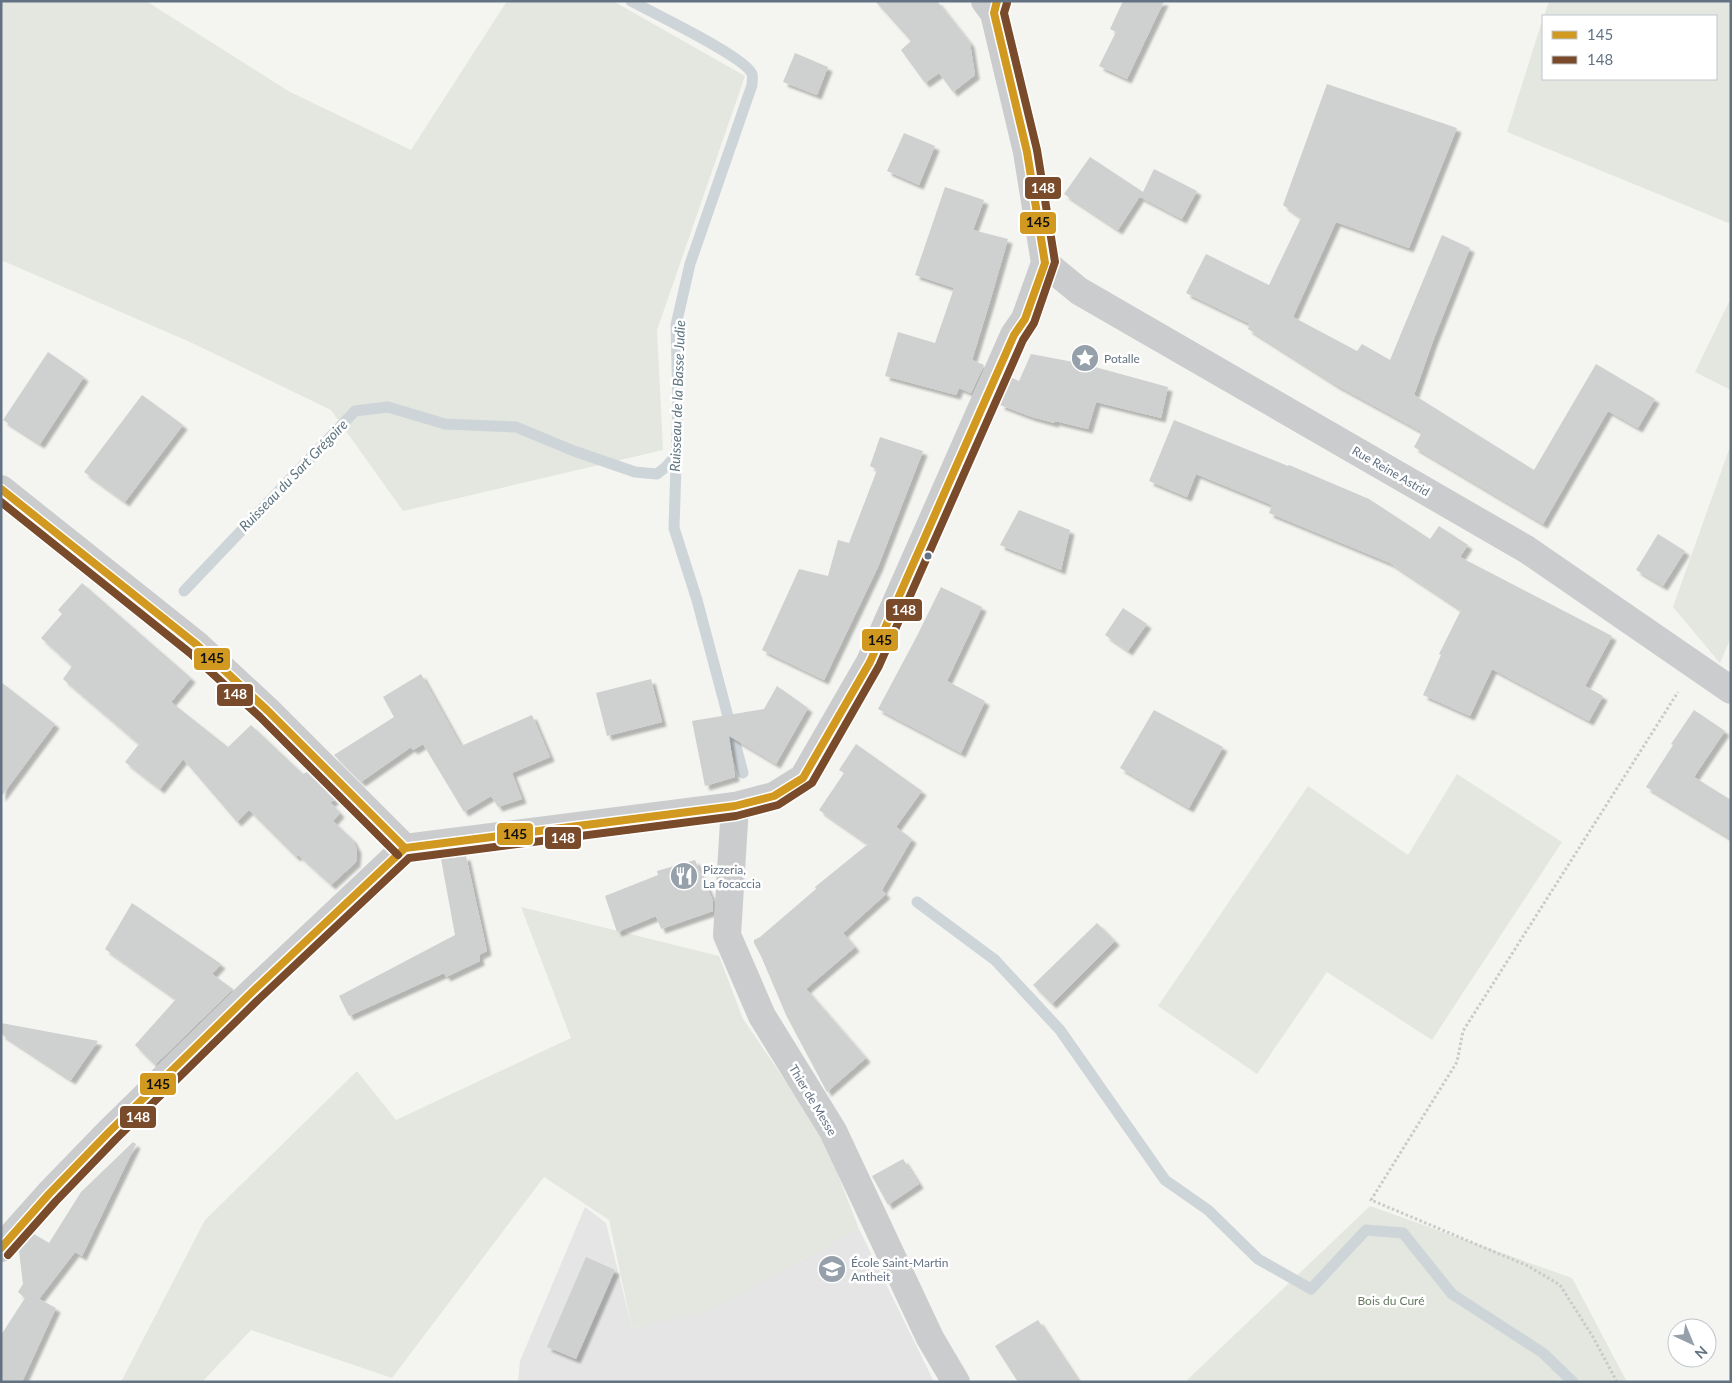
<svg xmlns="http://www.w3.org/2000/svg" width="1732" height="1383" font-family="Lato,sans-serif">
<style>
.built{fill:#e4e5e4}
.green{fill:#e3e7df}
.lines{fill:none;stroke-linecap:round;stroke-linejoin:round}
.stream{stroke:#ced5d8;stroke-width:11}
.building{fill:#cfd0d0;filter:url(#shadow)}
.path{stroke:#cacacb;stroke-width:3;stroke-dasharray:2.5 2.5;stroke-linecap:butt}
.minor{stroke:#cbcccd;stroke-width:28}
.tertiary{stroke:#cbcccd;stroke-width:28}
.bus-1-casing{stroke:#fff;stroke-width:11}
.bus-2-casing{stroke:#fff;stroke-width:11}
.bus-1{stroke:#d29921;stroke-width:8}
.bus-2{stroke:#7a4b2a;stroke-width:8}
.bus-dot{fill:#627283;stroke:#fff;stroke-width:2}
.labels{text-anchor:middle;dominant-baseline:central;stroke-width:5;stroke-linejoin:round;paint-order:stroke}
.poi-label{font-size:12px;fill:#627283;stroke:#fff;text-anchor:start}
.street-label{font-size:12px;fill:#627283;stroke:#fff}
.park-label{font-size:12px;fill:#657a61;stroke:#fff}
.water-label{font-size:14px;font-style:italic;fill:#5e7580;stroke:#fff}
.line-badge{stroke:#fff;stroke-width:2}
.badge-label{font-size:14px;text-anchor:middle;font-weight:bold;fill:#fff}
.pale-badge-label{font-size:14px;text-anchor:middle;font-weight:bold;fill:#111}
</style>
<defs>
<filter id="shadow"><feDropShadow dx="4.5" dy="4.5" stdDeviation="1" flood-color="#0004"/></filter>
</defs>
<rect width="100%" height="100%" fill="#f4f4f1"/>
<path class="built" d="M 585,1207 L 606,1223 L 632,1328 L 709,1310 L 859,1229 L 934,1382 L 518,1382 L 520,1361 Z"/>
<g class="green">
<path d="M 1,1 L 146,1 L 290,92 L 411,150 L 507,1 L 613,1 L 745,76 L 657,330 L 663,450 L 403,511 L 331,410 L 190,342 L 1,260 Z"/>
<path d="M 1549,1 L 1731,1 L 1731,224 L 1507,132 L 1543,18 L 1543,79 L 1716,79 L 1716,16 L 1544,16 Z"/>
<path d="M 1731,298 L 1731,390 L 1695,372 Z"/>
<path d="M 1731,444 L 1731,637 L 1720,663 L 1673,607 Z"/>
<path d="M 1457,774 L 1562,842 L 1432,1040 L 1327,972 L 1257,1074 L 1158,1006 L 1308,786 L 1408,855 Z"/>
<path d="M 521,907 L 719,956 L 743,1019 L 823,1136 L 859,1229 L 709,1310 L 632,1328 L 609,1220 L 544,1177 L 392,1378 L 251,1330 L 202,1382 L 121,1382 L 205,1220 L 357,1071 L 396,1120 L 571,1038 Z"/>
<path d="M 1370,1206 L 1572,1278 L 1627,1382 L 1185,1382 Z"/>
</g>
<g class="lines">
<g class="stream">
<path d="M 631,1 C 651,12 746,57 752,74 C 753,76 752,82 752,85 L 690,264 L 676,325 L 678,403 L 674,528 L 697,600 L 743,773"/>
<path d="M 184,591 L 355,411 L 388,407 L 445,424 L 516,427 L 574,451 L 635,472 L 657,474 L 667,466 L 676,455"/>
<path d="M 917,902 L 995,960 L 1060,1030 L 1165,1180 L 1208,1210 L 1258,1259 L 1311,1289 L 1366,1230 L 1403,1233 L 1452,1294 L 1543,1353 L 1573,1382"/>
</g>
</g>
<g class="building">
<path d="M 875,1 L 937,1 L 970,43 L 975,75 L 953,92 L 939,73 L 925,83 L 901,50 L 911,41 Z"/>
<path d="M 1123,1 L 1164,1 L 1127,79 L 1099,66 L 1116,32 L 1110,29 Z"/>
<path d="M 795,53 L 828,67 L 817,95 L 783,82 Z"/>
<path d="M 1327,84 L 1457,128 L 1409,248 L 1336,222 L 1293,317 L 1357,351 L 1362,344 L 1390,360 L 1442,235 L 1470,248 L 1433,341 L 1414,395 L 1534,470 L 1596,364 L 1655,399 L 1638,428 L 1608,411 L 1543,524 L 1414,447 L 1422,432 L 1336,385 L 1248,329 L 1250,324 L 1186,293 L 1206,254 L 1269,285 L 1301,218 L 1283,205 Z"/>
<path d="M 904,133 L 935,146 L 919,185 L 887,171 Z"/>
<path d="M 1090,157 L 1143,192 L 1154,169 L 1197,191 L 1182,219 L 1140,197 L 1142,193 L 1118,230 L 1064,194 Z"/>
<path d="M 945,187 L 984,200 L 973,230 L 1008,239 L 991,298 L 972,360 L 984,365 L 971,393 L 959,388 L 956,395 L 885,376 L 898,332 L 935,343 L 954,288 L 915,275 Z"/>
<path d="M 48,352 L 84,377 L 40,444 L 3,420 Z"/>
<path d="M 1031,354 L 1084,364 L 1168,387 L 1161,418 L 1096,402 L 1088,429 L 1055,421 L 1054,423 L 1032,417 L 1000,405 L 1012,378 L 1019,381 Z"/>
<path d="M 142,395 L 183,425 L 125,502 L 84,472 Z"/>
<path d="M 1174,420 L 1288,466 L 1289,465 L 1369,499 L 1430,539 L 1439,526 L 1468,545 L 1460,557 L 1612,636 L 1585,686 L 1603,696 L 1589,721 L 1492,669 L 1470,716 L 1423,695 L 1441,655 L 1439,654 L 1461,610 L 1390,563 L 1269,513 L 1272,505 L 1196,474 L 1187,497 L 1149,481 Z"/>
<path d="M 880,437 L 923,451 L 878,567 L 824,680 L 762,650 L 799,569 L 828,576 L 838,540 L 849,543 L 877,470 L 870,466 Z"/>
<path d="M 1019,510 L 1070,530 L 1061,570 L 1000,545 Z"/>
<path d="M 1658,534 L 1685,551 L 1663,586 L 1636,570 Z"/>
<path d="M 82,583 L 191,678 L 171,702 L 228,747 L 251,725 L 303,774 L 307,772 L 335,800 L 330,802 L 340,813 L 333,821 L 352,839 L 357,849 L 356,862 L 331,885 L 298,855 L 296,857 L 249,810 L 237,822 L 183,759 L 160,789 L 125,762 L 139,744 L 63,679 L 72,666 L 41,638 L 62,614 L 58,610 Z"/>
<path d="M 941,587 L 982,607 L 947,681 L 985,701 L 961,753 L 878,709 L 918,634 Z"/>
<path d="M 1123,608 L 1147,624 L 1128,651 L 1105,635 Z"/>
<path d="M 421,674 L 461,746 L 532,715 L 550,757 L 512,773 L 522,799 L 498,807 L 491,796 L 464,812 L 423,744 L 413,750 L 411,747 L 361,782 L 334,755 L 394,717 L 383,697 Z"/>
<path d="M 651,679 L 662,722 L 607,736 L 596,693 Z"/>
<path d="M 1,682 L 55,724 L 1,797 Z"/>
<path d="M 777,686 L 808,708 L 776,764 L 729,736 L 735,777 L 705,786 L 692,721 L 764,709 Z"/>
<path d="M 1154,710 L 1223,747 L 1189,808 L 1120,768 Z"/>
<path d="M 1694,710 L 1725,731 L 1694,777 L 1731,800 L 1731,839 L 1646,787 L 1673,745 L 1671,744 Z"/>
<path d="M 856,744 L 922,791 L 896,827 L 912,839 L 882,890 L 886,894 L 843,933 L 855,947 L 806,989 L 866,1058 L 827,1092 L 786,1015 L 761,956 L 754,943 L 754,940 L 760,937 L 816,889 L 815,887 L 868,844 L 819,810 L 844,773 L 839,770 Z"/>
<path d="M 466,856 L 487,951 L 479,955 L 480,961 L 446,977 L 444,973 L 349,1016 L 339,996 L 455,935 L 441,859 Z"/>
<path d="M 695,860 L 713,901 L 713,911 L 661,929 L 656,916 L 617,932 L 605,896 L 658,875 L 657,871 Z"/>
<path d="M 132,903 L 221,964 L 212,974 L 233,989 L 155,1065 L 135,1045 L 176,999 L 105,949 Z"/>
<path d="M 1097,923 L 1115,941 L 1052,1004 L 1033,985 Z"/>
<path d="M 1,1023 L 98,1041 L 71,1080 L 1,1034 Z"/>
<path d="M 133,1142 L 136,1144 L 82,1256 L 75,1252 L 39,1299 L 56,1308 L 22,1382 L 1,1382 L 1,1335 L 25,1298 L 18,1292 L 23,1284 L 19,1251 L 34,1234 L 49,1243 L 81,1192 Z"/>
<path d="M 903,1159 L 919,1184 L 888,1205 L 872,1176 Z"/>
<path d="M 586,1257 L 615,1270 L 576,1359 L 547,1347 Z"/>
<path d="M 1038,1320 L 1079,1382 L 1018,1382 L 995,1346 Z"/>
</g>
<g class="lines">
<path class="path" d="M 1617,1382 L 1593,1337 L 1560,1285 L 1528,1266 L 1371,1200 L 1457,1062 L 1463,1031 L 1678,692"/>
<path class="minor" d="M 735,806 L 727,935 L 762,1016 L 833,1131 L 930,1338 L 956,1382"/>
<g class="tertiary">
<path d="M 1045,263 L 1079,291 L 1526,549 L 1731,690"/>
<path d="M 1,489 L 197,645 L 267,710 L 405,848"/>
<path d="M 1,1248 L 49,1194 L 109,1132 L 252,992 L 405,848 L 735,806 L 774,796 L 803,778 L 870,662 L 1014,335 L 1025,319 L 1045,263 L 1027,152 L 994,13 L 985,1"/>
</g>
<defs>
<g id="bus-1">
<path d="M 1,489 L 197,645 L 267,710 L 405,848"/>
<path d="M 1,1248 L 49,1194 L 109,1132 L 252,992 L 405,848 L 735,806 L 774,796 L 803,778 L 870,662 L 1014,335 L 1025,319 L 1045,263 L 1027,152 L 994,13 L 997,1"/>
</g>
<g id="bus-2">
<path d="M 1,502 L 190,653 L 260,717 L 398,855"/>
<path d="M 8,1255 L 56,1201 L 116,1139 L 259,999 L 409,858 L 736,816 L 778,805 L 812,783 L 879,666 L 1023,340 L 1034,323 L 1055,262 L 1037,150 L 1004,13 L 1007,3"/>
</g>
</defs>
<use href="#bus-1" class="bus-1-casing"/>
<use href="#bus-2" class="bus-2-casing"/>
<use href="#bus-1" class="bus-1"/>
<use href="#bus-2" class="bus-2"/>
</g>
<defs>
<symbol id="sight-disc" viewBox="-11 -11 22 22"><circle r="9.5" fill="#95a0aa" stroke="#fff"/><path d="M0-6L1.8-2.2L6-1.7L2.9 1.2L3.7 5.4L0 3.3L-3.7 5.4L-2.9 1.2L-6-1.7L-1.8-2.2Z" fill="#fff"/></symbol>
<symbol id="restaurant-disc" viewBox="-11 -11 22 22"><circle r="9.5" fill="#95a0aa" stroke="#fff"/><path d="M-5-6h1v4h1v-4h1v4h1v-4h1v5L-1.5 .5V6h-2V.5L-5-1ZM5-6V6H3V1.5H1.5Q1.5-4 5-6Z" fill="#fff"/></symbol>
<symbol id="school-disc" viewBox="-11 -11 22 22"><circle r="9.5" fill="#95a0aa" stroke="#fff"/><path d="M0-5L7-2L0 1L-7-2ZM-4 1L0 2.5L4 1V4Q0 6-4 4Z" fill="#fff"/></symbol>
</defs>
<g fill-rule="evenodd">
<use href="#sight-disc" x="1069" y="342" width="32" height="32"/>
<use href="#restaurant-disc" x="668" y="860" width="32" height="32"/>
<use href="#school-disc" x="816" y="1253" width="32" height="32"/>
</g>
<circle class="bus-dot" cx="928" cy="556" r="4.5"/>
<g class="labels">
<g class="poi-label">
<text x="1104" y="358">Potalle</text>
<text x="703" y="869">Pizzeria,<tspan x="703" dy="14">La focaccia</tspan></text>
<text x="851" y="1262">École Saint-Martin<tspan x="851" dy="14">Antheit</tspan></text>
</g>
<g class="street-label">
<text transform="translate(1391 471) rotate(30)">Rue Reine Astrid</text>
<text transform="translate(813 1100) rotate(59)">Thier de Messe</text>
</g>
<g class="park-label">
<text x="1391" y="1300">Bois du Curé</text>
</g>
<g class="water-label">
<text transform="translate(677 396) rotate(-88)">Ruisseau de la Basse Judie</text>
<text transform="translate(293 475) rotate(-46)">Ruisseau du Sart Grégoire</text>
</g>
</g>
<g class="line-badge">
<rect x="1024" y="176" width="38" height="24" rx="5" fill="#7a4b2a"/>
<rect x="1019" y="211" width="38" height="24" rx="5" fill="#d29921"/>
<rect x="885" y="598" width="38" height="24" rx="5" fill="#7a4b2a"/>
<rect x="861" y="628" width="38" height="24" rx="5" fill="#d29921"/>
<rect x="193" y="647" width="38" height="24" rx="5" fill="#d29921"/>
<rect x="216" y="683" width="38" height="24" rx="5" fill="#7a4b2a"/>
<rect x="496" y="822" width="38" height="24" rx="5" fill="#d29921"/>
<rect x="544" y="826" width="38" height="24" rx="5" fill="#7a4b2a"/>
<rect x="139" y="1072" width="38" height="24" rx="5" fill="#d29921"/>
<rect x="119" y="1105" width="38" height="24" rx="5" fill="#7a4b2a"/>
</g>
<g class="badge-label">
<text x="1043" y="193">148</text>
<text x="904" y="615">148</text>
<text x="235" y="699">148</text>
<text x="563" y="843">148</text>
<text x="138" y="1122">148</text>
</g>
<g class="pale-badge-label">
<text x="1038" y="227">145</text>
<text x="880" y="645">145</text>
<text x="212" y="663">145</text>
<text x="515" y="839">145</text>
<text x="158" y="1089">145</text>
</g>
<rect width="1732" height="1383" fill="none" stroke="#627283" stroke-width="5"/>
<rect x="1542" y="15" width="175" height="65" fill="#ffffff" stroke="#c0c7cd"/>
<rect x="1552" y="31" width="25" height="8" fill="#d29921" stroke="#c0c7cd"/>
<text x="1587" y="40" font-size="15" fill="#627283">145</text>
<rect x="1552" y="56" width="25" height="8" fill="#7a4b2a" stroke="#c0c7cd"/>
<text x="1587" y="65" font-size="15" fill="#627283">148</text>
<g transform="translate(1692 1343) rotate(136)"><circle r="24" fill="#ffffff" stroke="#c0c7cd"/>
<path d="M0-4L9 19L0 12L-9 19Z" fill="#95a0aa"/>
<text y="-8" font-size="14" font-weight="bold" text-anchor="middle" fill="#627283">N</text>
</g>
</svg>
